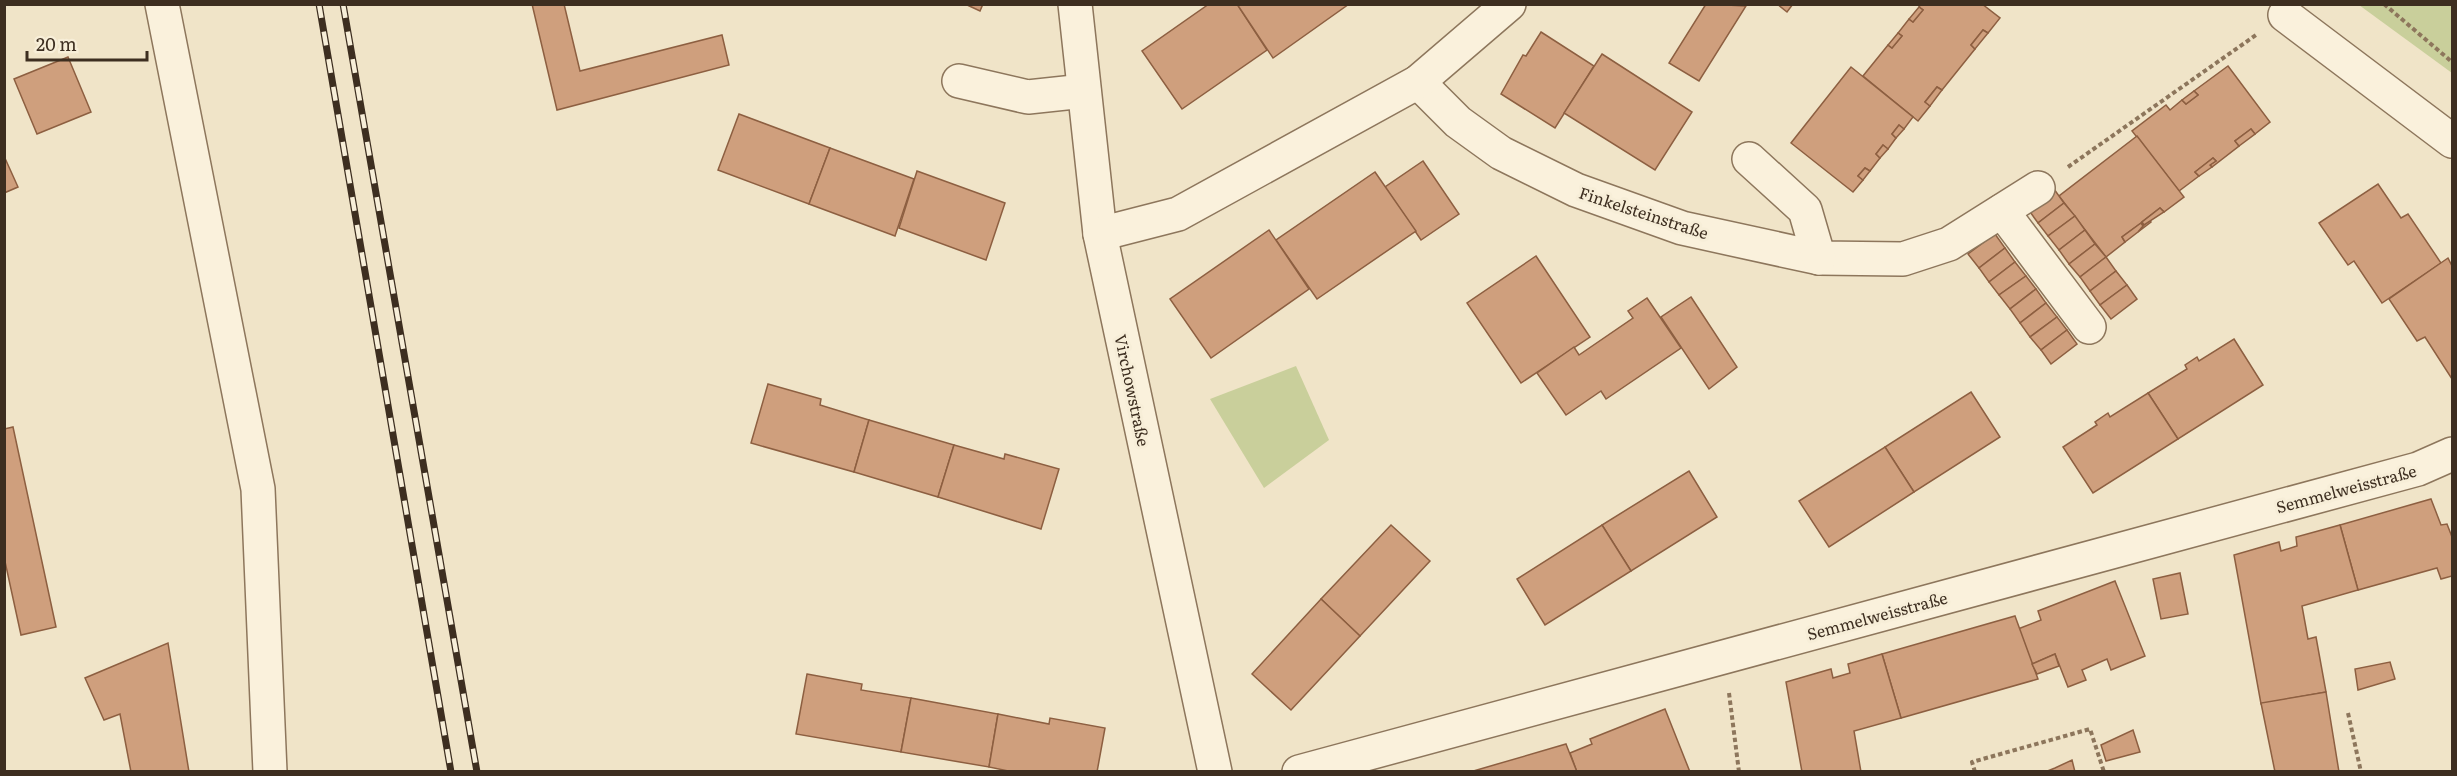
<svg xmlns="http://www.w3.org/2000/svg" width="2457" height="776" font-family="Literata,serif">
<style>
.green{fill:#c9cf9b}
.building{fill:#cf9f7d;stroke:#8d5f41;stroke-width:1.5}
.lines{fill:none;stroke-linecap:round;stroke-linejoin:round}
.minor-casing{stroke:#8d765c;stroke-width:36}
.path{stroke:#8d765c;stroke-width:4;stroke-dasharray:4.5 3;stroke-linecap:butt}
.minor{stroke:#faf1dc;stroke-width:33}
.rail-casing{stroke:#3d2e20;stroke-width:7}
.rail{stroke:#f7eed8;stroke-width:4.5;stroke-dasharray:14;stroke-linecap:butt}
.labels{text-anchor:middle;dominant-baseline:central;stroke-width:6;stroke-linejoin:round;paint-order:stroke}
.street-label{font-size:16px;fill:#3d2e20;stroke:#f7eed8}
</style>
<rect width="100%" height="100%" fill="#f0e4c8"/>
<g class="green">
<path d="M 2359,5 L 2452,5 L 2452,73 Z"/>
<path d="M 1296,366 L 1329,440 L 1264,488 L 1210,399 Z"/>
</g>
<g class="building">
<path d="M 532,4 L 564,4 L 580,71 L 722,35 L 729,65 L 557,110 Z"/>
<path d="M 965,4 L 983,4 L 980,11 Z"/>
<path d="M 1209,4 L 1237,4 L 1267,50 L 1182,109 L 1142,51 Z"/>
<path d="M 1237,4 L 1349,4 L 1273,58 Z"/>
<path d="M 1706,4 L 1746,6 L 1699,81 L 1669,63 Z"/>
<path d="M 1777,4 L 1793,4 L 1787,12 Z"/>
<path d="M 1921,4 L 1982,4 L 2000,18 L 1988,33 L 1983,30 L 1971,45 L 1975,49 L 1942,90 L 1937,87 L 1925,102 L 1930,106 L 1918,121 L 1863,76 L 1888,45 L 1892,48 L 1902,36 L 1898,33 L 1909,19 L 1913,22 L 1923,10 L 1919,7 Z"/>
<path d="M 1919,7 L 1923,10 L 1913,22 L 1909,19 Z"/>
<path d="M 1983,30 L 1988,33 L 1975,49 L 1971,45 Z"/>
<path d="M 1541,32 L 1594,66 L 1555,128 L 1501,94 L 1523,55 L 1526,56 Z"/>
<path d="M 1898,33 L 1902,36 L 1892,48 L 1888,45 Z"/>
<path d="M 1602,54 L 1692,112 L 1655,170 L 1564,113 Z"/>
<path d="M 68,57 L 91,112 L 37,134 L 14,79 Z"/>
<path d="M 2228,66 L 2270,122 L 2255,134 L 2251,129 L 2235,141 L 2239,146 L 2212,167 L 2210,165 L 2216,161 L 2213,158 L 2195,172 L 2199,176 L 2179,191 L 2132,131 L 2166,105 L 2170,110 L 2182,100 L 2186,104 L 2198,95 L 2194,91 Z"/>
<path d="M 1851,67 L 1913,117 L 1904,129 L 1899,125 L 1892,134 L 1896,138 L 1888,149 L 1883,145 L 1876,154 L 1880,158 L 1870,171 L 1865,168 L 1858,176 L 1863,180 L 1853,192 L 1791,143 Z"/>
<path d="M 1937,87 L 1942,90 L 1930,106 L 1925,102 Z"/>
<path d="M 2194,91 L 2198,95 L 2186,104 L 2182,100 Z"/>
<path d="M 739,114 L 830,148 L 809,204 L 718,170 Z"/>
<path d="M 1899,125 L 1904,129 L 1896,138 L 1892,134 Z"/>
<path d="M 2251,129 L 2255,134 L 2239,146 L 2235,141 Z"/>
<path d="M 2137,136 L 2184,197 L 2164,212 L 2160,208 L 2142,222 L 2144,225 L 2150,220 L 2151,222 L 2138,232 L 2143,226 L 2141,223 L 2122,237 L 2125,242 L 2106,257 L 2059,196 Z"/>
<path d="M 1883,145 L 1888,149 L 1880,158 L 1876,154 Z"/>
<path d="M 830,148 L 914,179 L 895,236 L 809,204 Z"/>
<path d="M 4,156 L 18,187 L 4,193 Z"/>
<path d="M 2213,158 L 2216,161 L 2210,165 L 2212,167 L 2199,176 L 2195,172 Z"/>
<path d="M 1423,161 L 1459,214 L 1421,240 L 1385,187 Z"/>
<path d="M 1865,168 L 1870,171 L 1863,180 L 1858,176 Z"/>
<path d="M 917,171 L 1005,203 L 986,260 L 899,228 Z"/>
<path d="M 1375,172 L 1416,231 L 1317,299 L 1276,240 Z"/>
<path d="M 2378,184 L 2401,218 L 2408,214 L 2441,263 L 2382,303 L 2354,261 L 2348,265 L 2319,223 Z"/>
<path d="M 2054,189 L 2064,203 L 2038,223 L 2028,209 Z"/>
<path d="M 2064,203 L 2075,216 L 2048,236 L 2038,223 Z"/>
<path d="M 2160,208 L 2164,212 L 2144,225 L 2142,222 Z"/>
<path d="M 2075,216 L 2085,230 L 2059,250 L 2048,236 Z"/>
<path d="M 2141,223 L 2143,226 L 2138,232 L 2125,242 L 2122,237 Z"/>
<path d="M 1269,230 L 1309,289 L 1211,358 L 1170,299 Z"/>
<path d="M 2085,230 L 2095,244 L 2069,264 L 2059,250 Z"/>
<path d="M 1995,234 L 2005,248 L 1979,268 L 1968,254 Z"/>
<path d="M 2095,244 L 2106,257 L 2080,277 L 2069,264 Z"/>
<path d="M 2005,248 L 2015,262 L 1989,282 L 1979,268 Z"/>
<path d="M 1536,256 L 1590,337 L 1521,383 L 1467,303 Z"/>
<path d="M 2106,257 L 2116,271 L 2090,291 L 2080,277 Z"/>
<path d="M 2448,258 L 2452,266 L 2452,379 L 2425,337 L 2417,341 L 2389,299 Z"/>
<path d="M 2015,262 L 2026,276 L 1999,295 L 1989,282 Z"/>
<path d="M 2116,271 L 2127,285 L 2100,305 L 2090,291 Z"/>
<path d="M 2026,276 L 2036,289 L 2010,309 L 1999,295 Z"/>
<path d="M 2127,285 L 2137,299 L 2111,319 L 2100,305 Z"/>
<path d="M 2036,289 L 2046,303 L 2020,323 L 2010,309 Z"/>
<path d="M 1691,297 L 1737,367 L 1709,389 L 1661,317 Z"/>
<path d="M 1647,298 L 1681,348 L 1606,399 L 1601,391 L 1566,415 L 1537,373 L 1574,347 L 1579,355 L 1633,318 L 1628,311 Z"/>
<path d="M 2046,303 L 2057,317 L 2030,337 L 2020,323 Z"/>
<path d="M 2057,317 L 2067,330 L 2041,350 L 2030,337 Z"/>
<path d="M 2067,330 L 2077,344 L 2051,364 L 2041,350 Z"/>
<path d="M 2234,339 L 2263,385 L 2178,439 L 2148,393 L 2187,369 L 2185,365 L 2197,357 L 2199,361 Z"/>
<path d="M 768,384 L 821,399 L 820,405 L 869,420 L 854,472 L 751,443 Z"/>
<path d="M 1971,392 L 2000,437 L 1914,492 L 1885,447 Z"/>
<path d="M 2148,393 L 2178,439 L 2093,493 L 2063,447 L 2097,425 L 2095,422 L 2108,413 L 2110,417 Z"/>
<path d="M 869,420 L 954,445 L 938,497 L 854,472 Z"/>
<path d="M 13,427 L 56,627 L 21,635 L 4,557 L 4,429 Z"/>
<path d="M 954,445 L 1004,459 L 1005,454 L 1059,469 L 1041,529 L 938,497 Z"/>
<path d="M 1885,447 L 1914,492 L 1829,547 L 1799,501 Z"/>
<path d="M 1689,471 L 1717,517 L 1631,571 L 1602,525 Z"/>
<path d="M 2431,499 L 2441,525 L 2447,524 L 2452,537 L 2452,576 L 2441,579 L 2437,568 L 2358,590 L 2340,525 Z"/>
<path d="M 1391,525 L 1430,561 L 1360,636 L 1321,599 Z"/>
<path d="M 1602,525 L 1631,571 L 1545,625 L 1517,579 Z"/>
<path d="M 2340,525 L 2358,590 L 2302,606 L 2308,639 L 2316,637 L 2326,692 L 2261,704 L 2234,555 L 2279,542 L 2281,551 L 2297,546 L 2296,537 Z"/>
<path d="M 2180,573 L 2188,614 L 2161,619 L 2153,579 Z"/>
<path d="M 2115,581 L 2145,656 L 2111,670 L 2107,659 L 2082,670 L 2086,680 L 2068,687 L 2055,654 L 2032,664 L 2018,629 L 2041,620 L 2038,611 Z"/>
<path d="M 1321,599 L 1360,636 L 1291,710 L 1252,674 Z"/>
<path d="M 2015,616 L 2038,679 L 1901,718 L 1882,654 Z"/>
<path d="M 168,643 L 189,772 L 131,772 L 120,714 L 104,720 L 85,678 Z"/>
<path d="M 1882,654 L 1901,718 L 1854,731 L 1861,772 L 1802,772 L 1786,682 L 1831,669 L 1833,678 L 1850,673 L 1848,664 Z"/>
<path d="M 2055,654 L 2059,666 L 2037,674 L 2032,664 Z"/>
<path d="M 2390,662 L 2395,679 L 2358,690 L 2355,669 Z"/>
<path d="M 807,674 L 862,684 L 861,690 L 911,698 L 901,752 L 796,734 Z"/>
<path d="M 2326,692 L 2339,772 L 2275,772 L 2261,703 Z"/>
<path d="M 911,698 L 998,714 L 989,767 L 901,752 Z"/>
<path d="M 1665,709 L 1690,772 L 1577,772 L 1570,753 L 1592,744 L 1590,739 Z"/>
<path d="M 998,714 L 1049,724 L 1050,718 L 1105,728 L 1097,772 L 1013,772 L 989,767 Z"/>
<path d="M 2133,730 L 2140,752 L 2106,761 L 2101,745 Z"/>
<path d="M 1566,744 L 1577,772 L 1470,772 Z"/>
<path d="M 2072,760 L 2075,772 L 2045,772 L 2055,768 Z"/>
</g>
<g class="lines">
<defs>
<g id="minor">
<path d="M 162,4 L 258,489 L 270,772"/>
<path d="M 1075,4 L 1100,234 L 1215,772"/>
<path d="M 2285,15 L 2452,141"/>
<path d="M 959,81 L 1028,97 L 1084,91"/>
<path d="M 1418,82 L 1458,122 L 1501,153 L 1576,190 L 1682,228 L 1819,258 L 1903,259 L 1949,244 L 2038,188"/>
<path d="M 1749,159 L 1805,210 L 1819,258"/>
<path d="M 2002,211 L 2089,327"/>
<path d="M 1100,234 L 1178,214 L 1418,82 L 1509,4"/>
<path d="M 1299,772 L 2418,469 L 2452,454"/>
</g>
</defs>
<use href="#minor" class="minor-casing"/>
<g class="path">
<path d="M 2384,4 L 2452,62"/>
<path d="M 2068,167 L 2256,35"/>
<path d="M 1729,693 L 1739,772"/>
<path d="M 2348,713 L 2361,772"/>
<path d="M 1975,772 L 1972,762 L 2090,729 L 2104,772"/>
</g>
<use href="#minor" class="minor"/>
<defs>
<g id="rail">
<path d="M 319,4 L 451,772"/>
<path d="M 343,4 L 477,772"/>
</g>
</defs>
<use href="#rail" class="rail-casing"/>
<use href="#rail" class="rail"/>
</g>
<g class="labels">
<g class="street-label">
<text transform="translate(1644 212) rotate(18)">Finkelsteinstraße</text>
<text transform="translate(1133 390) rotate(78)">Virchowstraße</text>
<text transform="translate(2346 488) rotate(-15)">Semmelweisstraße</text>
<text transform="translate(1877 615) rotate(-15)">Semmelweisstraße</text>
</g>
</g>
<rect width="2457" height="776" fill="none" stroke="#3d2e20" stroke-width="12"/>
<path d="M27 51v9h120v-9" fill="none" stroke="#3d2e20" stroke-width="3"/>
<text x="36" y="51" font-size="18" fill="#3d2e20" stroke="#f7eed8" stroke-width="4.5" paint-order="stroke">20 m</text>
</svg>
